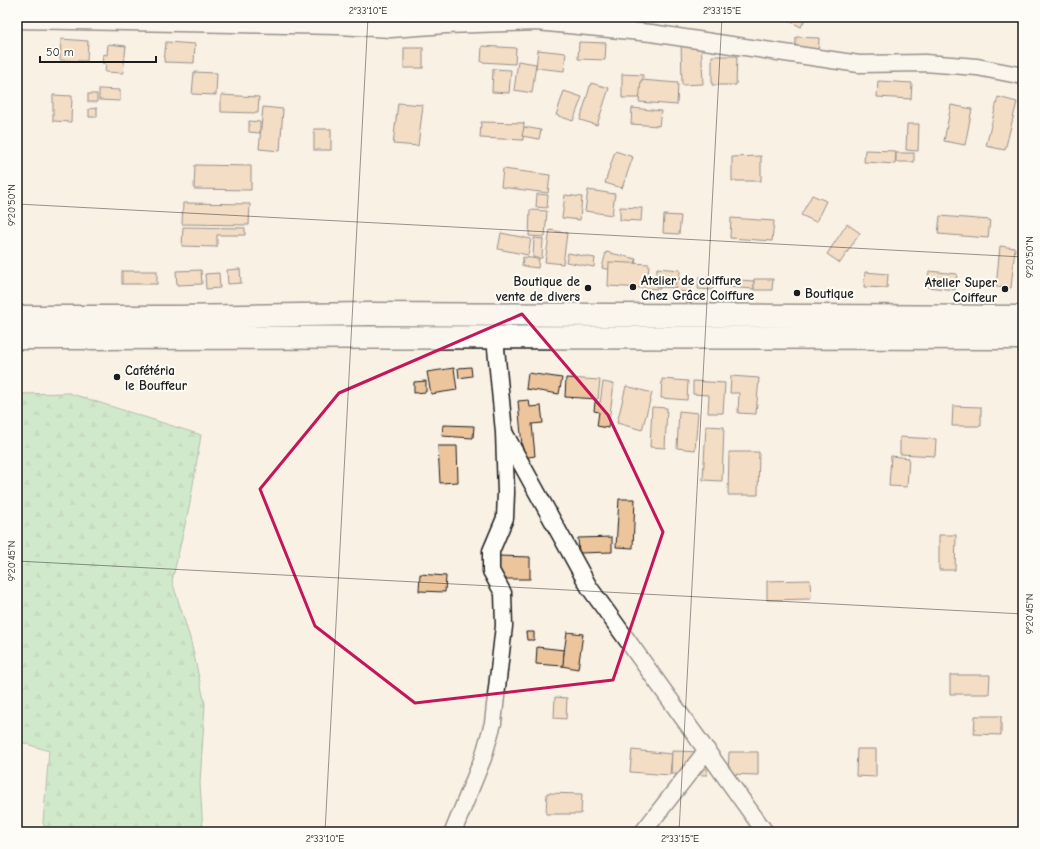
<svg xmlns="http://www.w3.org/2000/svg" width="1040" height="849" font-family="'Comic Neue',sans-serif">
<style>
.forest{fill:url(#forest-firs);stroke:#5e7e63}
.building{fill:#ecc59c;stroke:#1c1c1c}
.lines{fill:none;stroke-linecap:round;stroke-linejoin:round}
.street-casing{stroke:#1c1c1c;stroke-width:19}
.primary-casing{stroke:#1c1c1c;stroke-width:25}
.street{stroke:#fdfcf7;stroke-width:16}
.primary{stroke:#fdfcf7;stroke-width:22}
.marked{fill:none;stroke:#c2185b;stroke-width:3;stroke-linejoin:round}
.ticks{fill:none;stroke:#1c1c1c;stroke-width:1;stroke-opacity:0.45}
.poi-dot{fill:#1c1c1c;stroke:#fdfcf7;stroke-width:1.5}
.labels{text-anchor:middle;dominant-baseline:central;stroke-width:4;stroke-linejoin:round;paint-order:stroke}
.poi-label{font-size:13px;font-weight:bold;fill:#1c1c1c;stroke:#fdfcf7;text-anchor:start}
.neatline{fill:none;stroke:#1c1c1c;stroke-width:1.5}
.ticks-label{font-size:10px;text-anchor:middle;fill:#1c1c1c}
</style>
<defs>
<pattern id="forest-firs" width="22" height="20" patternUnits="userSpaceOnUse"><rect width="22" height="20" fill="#a0e1aa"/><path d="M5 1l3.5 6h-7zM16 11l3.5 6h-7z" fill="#89c092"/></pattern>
</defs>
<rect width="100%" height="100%" fill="#faf1e5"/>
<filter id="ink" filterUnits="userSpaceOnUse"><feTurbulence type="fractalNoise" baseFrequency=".025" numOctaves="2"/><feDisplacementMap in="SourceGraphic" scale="8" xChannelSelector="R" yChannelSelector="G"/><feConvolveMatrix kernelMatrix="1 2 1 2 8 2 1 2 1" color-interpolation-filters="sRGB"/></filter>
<g filter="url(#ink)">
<path class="forest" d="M 69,393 L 201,435 L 190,503 L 172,581 L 190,638 L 205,704 L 200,783 L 203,832 L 47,832 L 43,823 L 49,751 L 17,741 L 17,394 Z"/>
<g class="building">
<path d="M 396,17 L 416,17 L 416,22 L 396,20 Z"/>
<path d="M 784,17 L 806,17 L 801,27 L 784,18 Z"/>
<path d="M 796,37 L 819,38 L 818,60 L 795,58 Z"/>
<path d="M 61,39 L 88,41 L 87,61 L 60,60 Z"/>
<path d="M 701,39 L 703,84 L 682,85 L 681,40 Z"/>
<path d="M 166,42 L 195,44 L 194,63 L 164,62 Z"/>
<path d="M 579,42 L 606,43 L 605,60 L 578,59 Z"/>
<path d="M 108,44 L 126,46 L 123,73 L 105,72 L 106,64 L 102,63 L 103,54 L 107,55 Z"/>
<path d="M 482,46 L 516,48 L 515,64 L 481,62 Z"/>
<rect x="404" y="48" width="19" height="20"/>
<path d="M 538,50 L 566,53 L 564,71 L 536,68 Z"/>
<path d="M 712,56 L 737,56 L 736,85 L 712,85 Z"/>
<path d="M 518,61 L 536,64 L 532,93 L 514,90 Z"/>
<path d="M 493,69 L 511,70 L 509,93 L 492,92 Z"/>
<path d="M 194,72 L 217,73 L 216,95 L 192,94 Z"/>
<path d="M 622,74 L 643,75 L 642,98 L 622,98 Z"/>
<path d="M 641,80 L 678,83 L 677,105 L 639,102 Z"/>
<path d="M 878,81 L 912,83 L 911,99 L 877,97 Z"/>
<path d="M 591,83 L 609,88 L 597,125 L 580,120 Z"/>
<path d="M 99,89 L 120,90 L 120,101 L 99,100 Z"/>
<path d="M 564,91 L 582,97 L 573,121 L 556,115 Z"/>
<rect x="88" y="94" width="9" height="8"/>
<path d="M 53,95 L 72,96 L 71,122 L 53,121 Z"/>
<path d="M 221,95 L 259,97 L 258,113 L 221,112 Z"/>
<path d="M 998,97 L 1017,102 L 1005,150 L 986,146 Z"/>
<path d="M 398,103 L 423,105 L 418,146 L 393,144 Z"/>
<path d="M 951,105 L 972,109 L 965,145 L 944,141 Z"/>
<path d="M 263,107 L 283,109 L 280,151 L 259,149 Z"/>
<path d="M 97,108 L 97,117 L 89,117 L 89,109 Z"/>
<path d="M 632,108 L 661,111 L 659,126 L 631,124 Z"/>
<path d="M 249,121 L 260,122 L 260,133 L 249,132 Z"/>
<path d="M 481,122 L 524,123 L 523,140 L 480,138 Z"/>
<path d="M 907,124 L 919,124 L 918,151 L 906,150 Z"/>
<path d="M 524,127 L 541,130 L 539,139 L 522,136 Z"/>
<rect x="314" y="129" width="17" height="21"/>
<path d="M 865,150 L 896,151 L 895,164 L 864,162 Z"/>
<path d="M 615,151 L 633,157 L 622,188 L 605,183 Z"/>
<rect x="896" y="153" width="18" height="9"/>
<path d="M 761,156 L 761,181 L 732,181 L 732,157 Z"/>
<path d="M 195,165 L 251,166 L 251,190 L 194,189 Z"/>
<path d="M 503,169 L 550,175 L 548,193 L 501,187 Z"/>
<path d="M 588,190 L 615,194 L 612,215 L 585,211 Z"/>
<path d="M 537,194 L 548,195 L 547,208 L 536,207 Z"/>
<path d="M 565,195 L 582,197 L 580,220 L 562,218 Z"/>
<path d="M 812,195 L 826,201 L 816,222 L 801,215 Z"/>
<path d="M 183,203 L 250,204 L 249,225 L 182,224 Z"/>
<path d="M 620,207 L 642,208 L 641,221 L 620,220 Z"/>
<path d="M 530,210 L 547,211 L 545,237 L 529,236 Z"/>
<path d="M 664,215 L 681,216 L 679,234 L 663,233 Z"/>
<path d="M 940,216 L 990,220 L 988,238 L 938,234 Z"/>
<path d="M 731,218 L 774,221 L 772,241 L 730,238 Z"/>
<path d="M 847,224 L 860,233 L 840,263 L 827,254 Z"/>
<path d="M 183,227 L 245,228 L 245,235 L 217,235 L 217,247 L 182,246 Z"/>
<path d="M 550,230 L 567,233 L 563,264 L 545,262 Z"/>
<path d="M 501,233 L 531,239 L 528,255 L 498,249 Z"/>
<path d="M 534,238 L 543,239 L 542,258 L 533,258 Z"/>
<path d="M 1000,246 L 1015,248 L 1011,288 L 996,287 Z"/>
<path d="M 606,252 L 636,259 L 633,275 L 602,268 Z"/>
<path d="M 568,253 L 595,258 L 594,267 L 566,262 Z"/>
<path d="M 523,257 L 539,259 L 538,268 L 522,266 Z"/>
<path d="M 609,262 L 649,264 L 648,277 L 660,277 L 660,289 L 608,286 Z"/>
<path d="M 657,268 L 680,270 L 679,288 L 656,287 Z"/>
<path d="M 240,269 L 241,283 L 228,284 L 227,270 Z"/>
<path d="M 201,270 L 202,284 L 177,285 L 176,271 Z"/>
<rect x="122" y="271" width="35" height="13"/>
<path d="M 929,271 L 957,274 L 955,290 L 927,287 Z"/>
<path d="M 865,272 L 888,274 L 887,288 L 864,287 Z"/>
<path d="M 219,273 L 220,288 L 206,289 L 205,274 Z"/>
<path d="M 699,277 L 713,278 L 713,290 L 698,289 Z"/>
<path d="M 676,279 L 691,280 L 690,292 L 675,291 Z"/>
<path d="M 725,279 L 754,281 L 754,289 L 725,287 Z"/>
<path d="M 754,279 L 773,279 L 772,290 L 754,290 Z"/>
<path d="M 471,367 L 472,376 L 459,378 L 458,368 Z"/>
<path d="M 454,368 L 457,390 L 431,394 L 427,372 Z"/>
<path d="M 528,373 L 562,378 L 559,394 L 526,389 Z"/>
<path d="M 731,376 L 759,378 L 756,414 L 738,413 L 739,393 L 730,393 Z"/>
<path d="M 566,378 L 600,380 L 598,399 L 565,397 Z"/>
<path d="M 662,379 L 688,381 L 687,400 L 661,398 Z"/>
<path d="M 426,381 L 426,392 L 414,393 L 414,382 Z"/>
<path d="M 693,381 L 725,383 L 723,413 L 708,413 L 709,395 L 693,394 Z"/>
<path d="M 603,382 L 614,384 L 608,428 L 597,426 L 599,412 L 594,411 L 595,402 L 600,403 Z"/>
<path d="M 626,386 L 652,393 L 642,430 L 617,423 Z"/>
<path d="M 529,400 L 530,407 L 541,406 L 543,423 L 532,424 L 535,456 L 523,458 L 518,401 Z"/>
<path d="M 953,406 L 981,407 L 981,426 L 952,426 Z"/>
<path d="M 652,407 L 667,408 L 665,448 L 650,447 Z"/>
<path d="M 679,411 L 698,413 L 695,450 L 677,448 Z"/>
<path d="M 443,425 L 474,426 L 473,438 L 442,436 Z"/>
<path d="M 706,426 L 724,427 L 722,481 L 703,480 Z"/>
<path d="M 900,437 L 936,439 L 935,456 L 900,454 Z"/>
<path d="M 438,446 L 457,446 L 458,482 L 440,483 Z"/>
<path d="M 729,452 L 759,452 L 758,495 L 728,495 Z"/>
<path d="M 891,456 L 909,458 L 907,487 L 889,486 Z"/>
<path d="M 619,499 L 635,499 L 633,548 L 616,547 Z"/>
<path d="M 939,535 L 956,535 L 955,570 L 939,570 Z"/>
<path d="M 612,537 L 612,552 L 579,553 L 578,538 Z"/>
<path d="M 499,556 L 530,557 L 530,579 L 498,579 Z"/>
<path d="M 420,574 L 446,576 L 445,592 L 419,591 Z"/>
<path d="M 810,580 L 811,599 L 767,600 L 767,581 Z"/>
<path d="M 526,632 L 534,632 L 534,640 L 527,640 Z"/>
<path d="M 567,632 L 583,634 L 578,669 L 562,666 Z"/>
<path d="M 537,647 L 564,650 L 563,666 L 536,664 Z"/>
<path d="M 950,675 L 990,675 L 989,694 L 950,694 Z"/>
<path d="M 555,697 L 567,698 L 566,719 L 554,718 Z"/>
<path d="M 975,716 L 1001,716 L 1001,735 L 974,734 Z"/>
<path d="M 857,749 L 876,749 L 876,777 L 856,776 Z"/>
<path d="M 632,750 L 672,754 L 670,775 L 630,772 Z"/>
<path d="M 672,751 L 707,752 L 707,775 L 671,774 Z"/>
<path d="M 729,752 L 758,752 L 758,775 L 728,774 Z"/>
<path d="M 547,793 L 582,794 L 581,814 L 546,814 Z"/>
</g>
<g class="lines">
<defs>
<g id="street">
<path d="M 17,20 L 339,26 L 391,29 L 446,25 L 537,22 L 651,33 L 859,64 L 925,63 L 977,67 L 1023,76"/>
<path d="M 505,434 L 589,587 L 765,832"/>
<path d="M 453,832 L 483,758 L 493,723 L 504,626 L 503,593 L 491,571 L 491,551 L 505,518 L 506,493 L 504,432 L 495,338"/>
<path d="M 643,832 L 707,750"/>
</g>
<g id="primary">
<path d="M 17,317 L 175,317 L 369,314 L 1023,317"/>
<path d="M 17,338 C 352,337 688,337 1023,338"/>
</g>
</defs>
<use href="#street" class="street-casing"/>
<use href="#primary" class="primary-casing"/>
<use href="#street" class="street"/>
<use href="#primary" class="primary"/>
</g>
</g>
<path d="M0 0H1040V849H0ZM 522,314 L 608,415 L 663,532 L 613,680 L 415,703 L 315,626 L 260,489 L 339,393 Z" fill="#faf1e5" fill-opacity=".55" fill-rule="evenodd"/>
<path class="marked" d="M 522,314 L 608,415 L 663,532 L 613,680 L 415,703 L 315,626 L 260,489 L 339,393 Z"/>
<path class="ticks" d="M 17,204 L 1023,257M 17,561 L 1023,614M 325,832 L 368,17M 679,832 L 722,17"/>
<g class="poi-dot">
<circle cx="633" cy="287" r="4"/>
<circle cx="588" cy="288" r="4"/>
<circle cx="1005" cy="289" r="4"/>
<circle cx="797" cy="293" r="4"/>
<circle cx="117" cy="377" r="4"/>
</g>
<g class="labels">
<g class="poi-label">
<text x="641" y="280">Atelier de coiffure<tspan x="641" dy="15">Chez Grâce Coiffure</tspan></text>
<text x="580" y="281" text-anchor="end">Boutique de<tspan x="580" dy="15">vente de divers</tspan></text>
<text x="997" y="282" text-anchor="end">Atelier Super<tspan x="997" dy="15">Coiffeur</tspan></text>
<text x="805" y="293">Boutique</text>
<text x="125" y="370">Cafétéria<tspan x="125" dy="15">le Bouffeur</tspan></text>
</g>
</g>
<rect width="1040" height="849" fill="none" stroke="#fdfcf7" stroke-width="44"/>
<path d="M40 56v6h116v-6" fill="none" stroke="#1c1c1c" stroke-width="2"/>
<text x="46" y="56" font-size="12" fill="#1c1c1c" stroke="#fdfcf7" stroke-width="3" paint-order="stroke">50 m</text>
<rect x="22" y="22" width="996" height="805" class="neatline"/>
<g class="ticks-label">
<text x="368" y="14">2°33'10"E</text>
<text x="722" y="14">2°33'15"E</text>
<text transform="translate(11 205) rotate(-90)" y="4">9°20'50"N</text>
<text transform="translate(1029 257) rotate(-90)" y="4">9°20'50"N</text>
<text transform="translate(11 561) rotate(-90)" y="4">9°20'45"N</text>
<text transform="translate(1029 614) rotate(-90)" y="4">9°20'45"N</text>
<text x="325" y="842">2°33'10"E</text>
<text x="680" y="842">2°33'15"E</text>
</g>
</svg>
